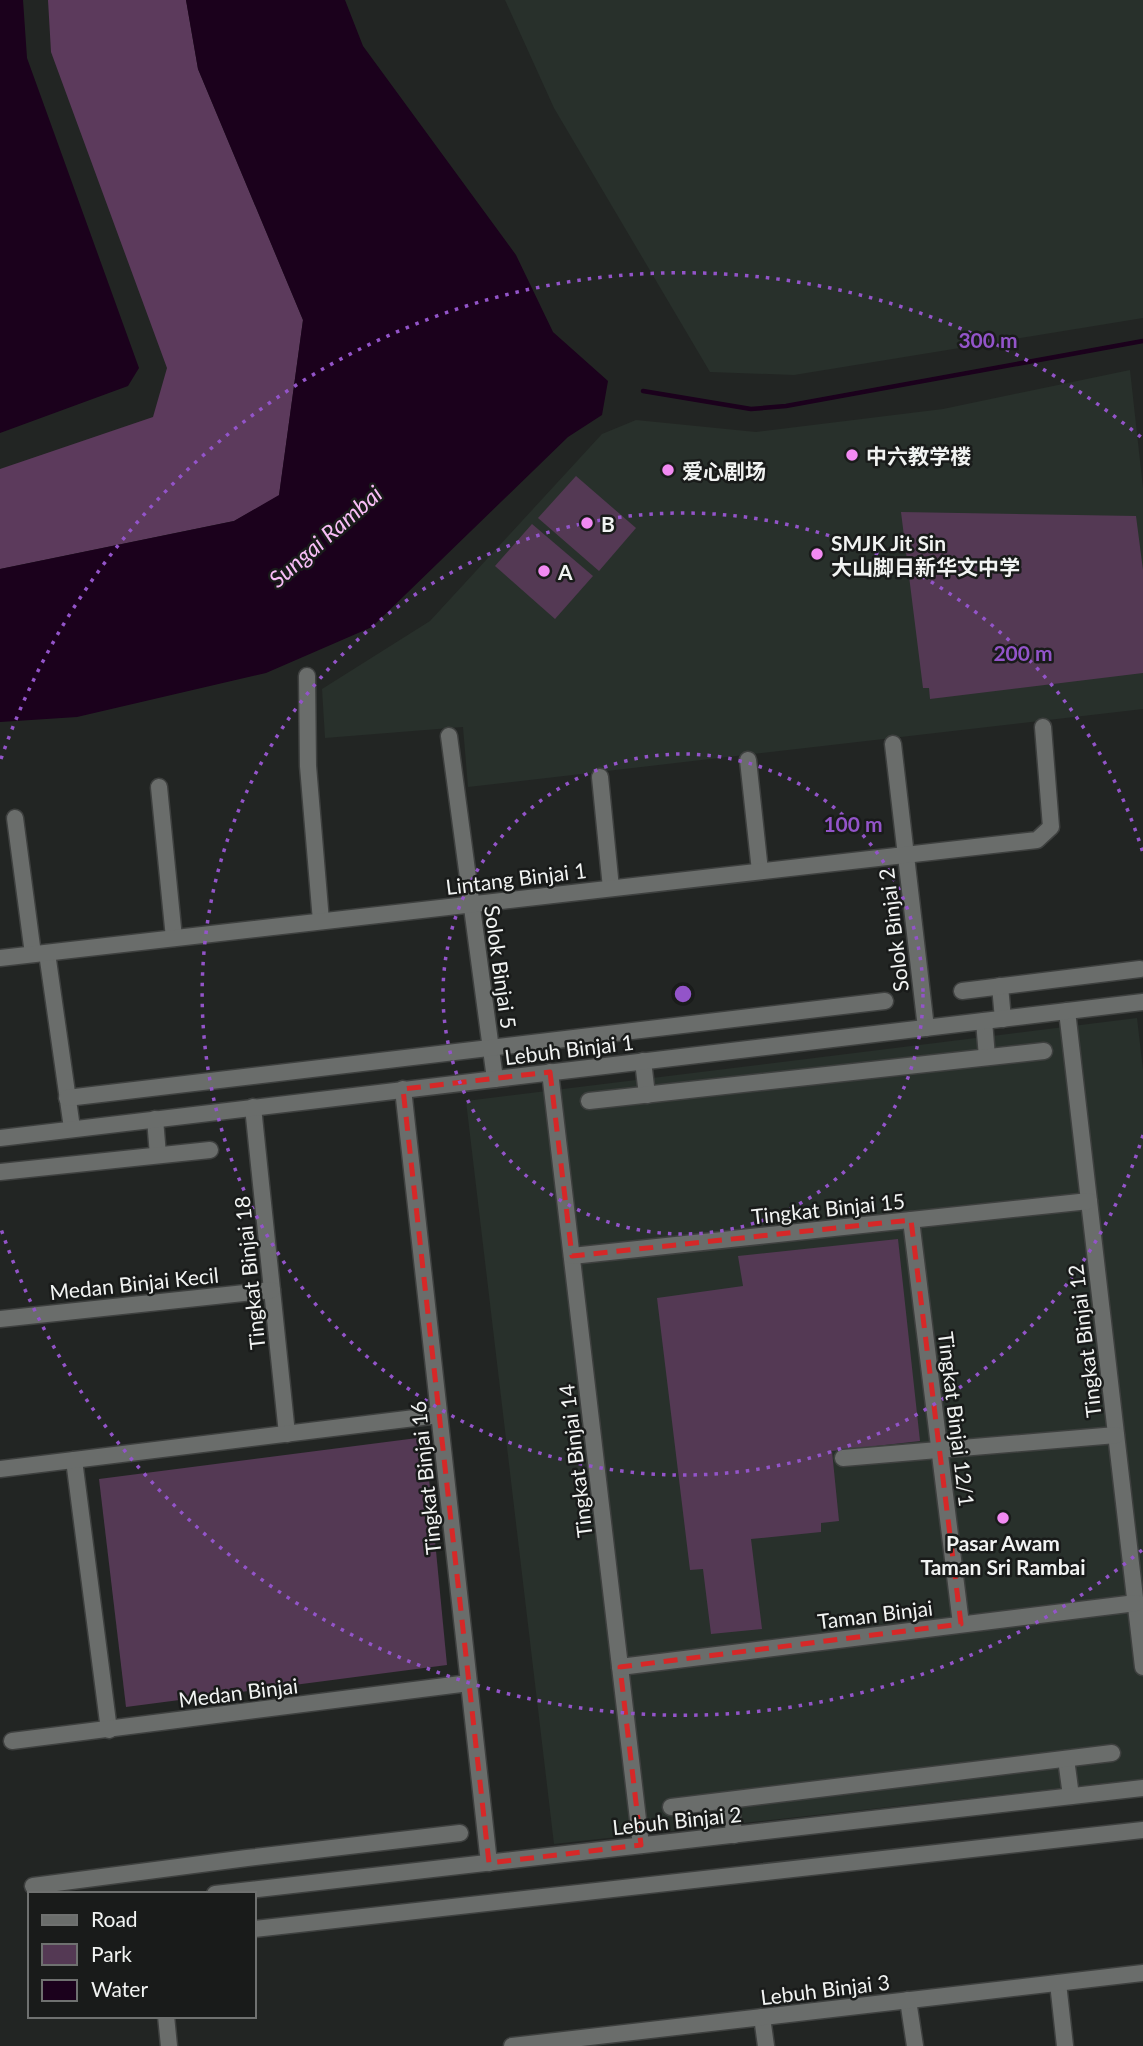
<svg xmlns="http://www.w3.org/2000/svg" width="1143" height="2046" font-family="Lato,'Noto Sans SC',sans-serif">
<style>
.built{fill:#28302b}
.green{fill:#543954}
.forest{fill:#5c3a5c}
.water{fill:#1b011c}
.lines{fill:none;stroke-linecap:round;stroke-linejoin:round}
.stream{stroke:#1b011c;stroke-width:4.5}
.street-casing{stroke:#3e403f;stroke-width:19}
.street{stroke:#6a6d6b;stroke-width:16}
.marked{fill:none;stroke:#d62828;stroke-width:5;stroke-dasharray:14 9;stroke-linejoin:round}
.ring{fill:none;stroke:#9354c9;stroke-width:3.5;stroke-dasharray:3.5 7}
.poi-dot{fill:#f28af2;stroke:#191b1a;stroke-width:2.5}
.labels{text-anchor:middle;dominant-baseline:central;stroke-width:5;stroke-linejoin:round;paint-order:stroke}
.poi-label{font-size:21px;font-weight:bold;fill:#f1f3f2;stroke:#191b1a;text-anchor:start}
.street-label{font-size:21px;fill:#f1f3f2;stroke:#191b1a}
.water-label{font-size:23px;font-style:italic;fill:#f8bdf6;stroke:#191b1a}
.centre{fill:#9354c9;stroke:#191b1a;stroke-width:3.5}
.ring-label{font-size:21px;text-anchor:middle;font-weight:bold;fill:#9354c9;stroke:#191b1a;stroke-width:5;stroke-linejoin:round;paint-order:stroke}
</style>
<rect width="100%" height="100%" fill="#222523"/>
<g class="built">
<path d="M 505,0 L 1143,0 L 1143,318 L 794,375 L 710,372 L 554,108 Z"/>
<path d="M 1130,370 L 1143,488 L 1143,709 L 468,787 L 463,727 L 325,738 L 322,689 L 430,621 L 602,434 L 636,420 L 756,432 L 943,409 Z"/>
<path d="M 1137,1018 L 1143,1070 L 1143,1779 L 554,1844 L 466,1101 Z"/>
</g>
<g class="green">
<path d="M 576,476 L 636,528 L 599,571 L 538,518 Z"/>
<path d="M 901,512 L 1136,516 L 1143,570 L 1143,673 L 930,699 L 929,688 L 923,688 Z"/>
<path d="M 532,524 L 593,576 L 555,619 L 495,566 Z"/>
<path d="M 898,1239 L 920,1441 L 832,1451 L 839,1521 L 821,1523 L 821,1532 L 751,1539 L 762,1629 L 711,1634 L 703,1569 L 690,1570 L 657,1298 L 743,1286 L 738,1256 Z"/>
<path d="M 425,1437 L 447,1665 L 126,1707 L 99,1479 Z"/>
</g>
<path class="forest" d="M 48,0 L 186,0 L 198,69 L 303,320 L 279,496 L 234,521 L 0,569 L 0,469 L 153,417 L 167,368 L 51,52 Z"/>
<g class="water">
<path d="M 0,0 L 23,0 L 27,58 L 139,368 L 128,386 L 0,433 Z"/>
<path d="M 186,0 L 345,0 L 363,46 L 516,255 L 553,332 L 608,381 L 602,415 L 568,437 L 372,627 L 266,673 L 77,717 L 0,722 L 0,569 L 234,521 L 279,495 L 303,320 L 198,69 Z"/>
</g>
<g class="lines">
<path class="stream" d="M 643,391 L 751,409 L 786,406 L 1143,341"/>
<defs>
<g id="street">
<path d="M 307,676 L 308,766 L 321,921"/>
<path d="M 449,736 L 495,1079"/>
<path d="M 893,744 L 926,1028"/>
<path d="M 748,760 L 760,871"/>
<path d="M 600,777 L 611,888"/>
<path d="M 159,787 L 174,938"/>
<path d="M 15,818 L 33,954"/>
<path d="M 47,953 L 72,1128"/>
<path d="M 0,958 L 1037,840 L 1051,827 L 1043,727"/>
<path d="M 1000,986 L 1003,1019"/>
<path d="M 962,991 L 1140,969"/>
<path d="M 1067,1011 L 1143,1667"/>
<path d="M 984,1021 L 987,1057"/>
<path d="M 643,1061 L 647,1095"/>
<path d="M 550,1072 L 641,1845"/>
<path d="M 403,1089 L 489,1863"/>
<path d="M 67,1098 L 885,1001"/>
<path d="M 589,1101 L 1044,1051"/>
<path d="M 253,1107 L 287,1434"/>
<path d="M 155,1119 L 158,1155"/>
<path d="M 0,1138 L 1143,1002"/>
<path d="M 0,1172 L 210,1150"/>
<path d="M 911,1220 L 961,1624"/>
<path d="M 572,1256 L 1089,1201"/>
<path d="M 0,1319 L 272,1290"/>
<path d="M 843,1458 L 1116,1435"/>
<path d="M 74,1460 L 109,1730"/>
<path d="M 0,1469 L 439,1415"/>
<path d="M 620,1667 L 1136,1603"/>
<path d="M 12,1741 L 469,1683"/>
<path d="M 1066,1759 L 1071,1796"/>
<path d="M 731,1801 L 734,1835"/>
<path d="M 671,1807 L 1112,1753"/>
<path d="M 33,1886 L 247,1858 L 460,1833"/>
<path d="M 215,1894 L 1143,1788"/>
<path d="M 254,1929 L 1143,1830"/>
<path d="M 1058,1983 L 1065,2046"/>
<path d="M 908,2000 L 915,2046"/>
<path d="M 166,2016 L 169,2046"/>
<path d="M 762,2017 L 766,2046"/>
<path d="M 512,2046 L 1143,1973"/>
</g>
</defs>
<use href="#street" class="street-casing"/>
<use href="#street" class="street"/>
</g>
<path class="marked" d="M 550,1072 L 572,1256 L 911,1220 L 961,1624 L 620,1667 L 641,1845 L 489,1863 L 403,1089 Z"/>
<g class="ring">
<circle cx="683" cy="994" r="240"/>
<path d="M1143 1135A481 481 0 1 1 1143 853"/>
<path d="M1142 1550A721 721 0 0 1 1 1229M1 759A721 721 0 0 1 1142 438"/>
</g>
<g class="poi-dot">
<circle cx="852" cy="455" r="7"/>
<circle cx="668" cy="470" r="7"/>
<circle cx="587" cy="523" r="7"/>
<circle cx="817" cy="554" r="7"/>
<circle cx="544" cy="571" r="7"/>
<circle cx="1003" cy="1518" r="7"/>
</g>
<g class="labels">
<g class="poi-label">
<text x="866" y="455">中六教学楼</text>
<text x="682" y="470">爱心剧场</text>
<text x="601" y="523">B</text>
<text x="831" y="542">SMJK Jit Sin<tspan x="831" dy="24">大山脚日新华文中学</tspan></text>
<text x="558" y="571">A</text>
<text x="1003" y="1542" text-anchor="middle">Pasar Awam<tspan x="1003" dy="24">Taman Sri Rambai</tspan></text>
</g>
<g class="street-label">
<text transform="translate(516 878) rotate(-7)">Lintang Binjai 1</text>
<text transform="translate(893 930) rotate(-97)">Solok Binjai 2</text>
<text transform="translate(501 967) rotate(82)">Solok Binjai 5</text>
<text transform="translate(569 1049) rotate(-7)">Lebuh Binjai 1</text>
<text transform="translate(828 1208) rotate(-6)">Tingkat Binjai 15</text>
<text transform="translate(249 1273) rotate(-96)">Tingkat Binjai 18</text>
<text transform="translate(134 1283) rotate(-6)">Medan Binjai Kecil</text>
<text transform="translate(1084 1341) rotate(-97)">Tingkat Binjai 12</text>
<text transform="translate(957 1419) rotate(83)">Tingkat Binjai 12/1</text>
<text transform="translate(575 1461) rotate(-97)">Tingkat Binjai 14</text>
<text transform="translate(425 1478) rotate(-96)">Tingkat Binjai 16</text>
<text transform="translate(875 1614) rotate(-7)">Taman Binjai</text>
<text transform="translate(238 1692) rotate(-7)">Medan Binjai</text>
<text transform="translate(677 1820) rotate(-6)">Lebuh Binjai 2</text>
<text transform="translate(825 1989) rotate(-7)">Lebuh Binjai 3</text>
</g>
<g class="water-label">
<text transform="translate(325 536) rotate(-41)">Sungai Rambai</text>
</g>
</g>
<circle cx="683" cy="994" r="10" class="centre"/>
<g class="ring-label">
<text x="988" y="348">300 m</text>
<text x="1023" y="661">200 m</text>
<text x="853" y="832">100 m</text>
</g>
<rect x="28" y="1892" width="228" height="126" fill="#191b1a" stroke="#6f7170" stroke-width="2"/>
<rect x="42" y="1915" width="35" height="10" fill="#6a6d6b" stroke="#6f7170" stroke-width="2"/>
<text x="91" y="1927" font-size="21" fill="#f1f3f2">Road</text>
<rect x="42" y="1944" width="35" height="21" fill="#543954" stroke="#6f7170" stroke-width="2"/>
<text x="91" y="1962" font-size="21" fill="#f1f3f2">Park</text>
<rect x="42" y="1980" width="35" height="21" fill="#1b011c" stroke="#6f7170" stroke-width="2"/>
<text x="91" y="1997" font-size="21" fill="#f1f3f2">Water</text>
</svg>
